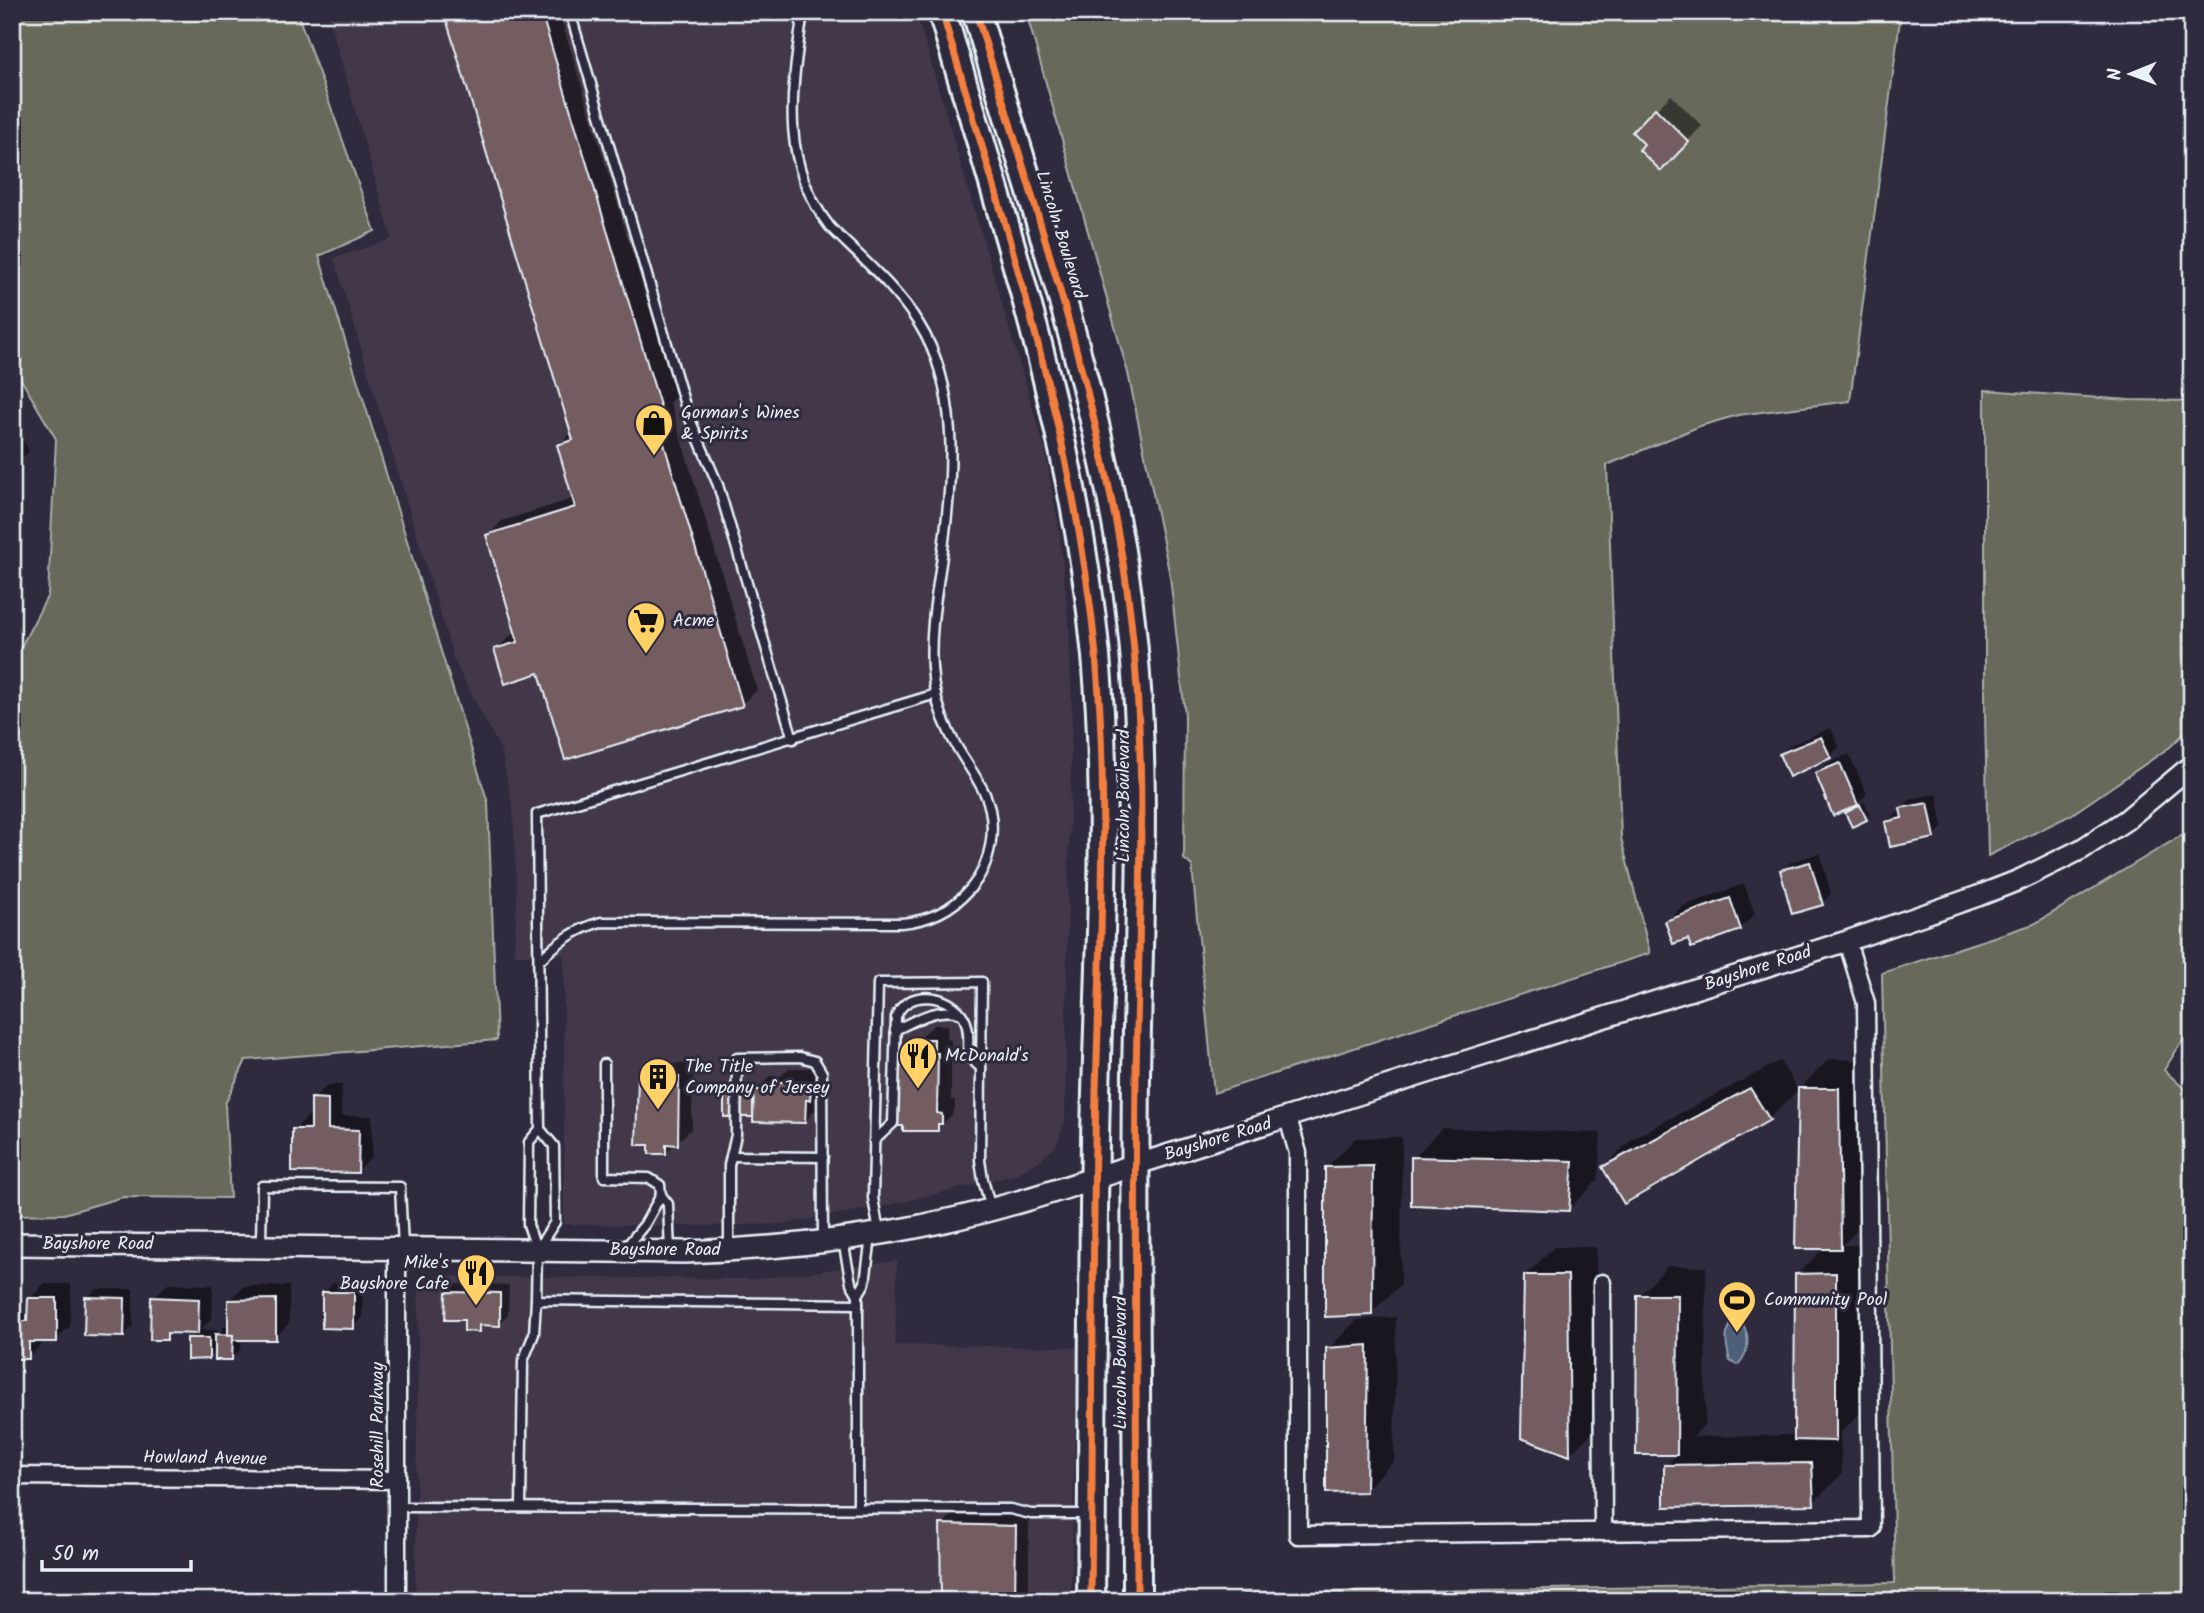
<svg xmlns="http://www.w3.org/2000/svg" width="2204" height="1613" font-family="Kalam,sans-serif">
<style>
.built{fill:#433948}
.green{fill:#67695a;stroke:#a8ada9;stroke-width:2}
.water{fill:#4d5f78;stroke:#8b99ab;stroke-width:2}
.shadow{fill:#0007}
.building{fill:#735d61;stroke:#e8f1f8;stroke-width:2}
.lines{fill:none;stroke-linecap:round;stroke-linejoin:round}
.service-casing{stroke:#e8f1f8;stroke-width:13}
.minor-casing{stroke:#e8f1f8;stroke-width:21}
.tertiary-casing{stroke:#e8f1f8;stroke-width:24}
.secondary-casing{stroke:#e8f1f8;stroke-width:26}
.trunk-casing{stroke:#e8f1f8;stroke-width:32}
.service{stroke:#2f2a3d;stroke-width:8}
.minor{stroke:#2f2a3d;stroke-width:16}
.tertiary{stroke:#2f2a3d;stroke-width:19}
.secondary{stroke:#2f2a3d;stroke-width:21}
.trunk{stroke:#2f2a3d;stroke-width:26}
.cycleway-casing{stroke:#2f2a3d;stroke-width:11}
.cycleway{stroke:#f27e40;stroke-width:7}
.labels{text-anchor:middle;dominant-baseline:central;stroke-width:6;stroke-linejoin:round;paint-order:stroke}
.street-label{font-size:18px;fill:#e8f1f8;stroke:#2f2a3d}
.poi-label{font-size:18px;fill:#e8f1f8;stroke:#2f2a3d;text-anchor:start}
</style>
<rect width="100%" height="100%" fill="#2f2a3d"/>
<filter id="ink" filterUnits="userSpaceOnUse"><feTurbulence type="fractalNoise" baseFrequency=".0143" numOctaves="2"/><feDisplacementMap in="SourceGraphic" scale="14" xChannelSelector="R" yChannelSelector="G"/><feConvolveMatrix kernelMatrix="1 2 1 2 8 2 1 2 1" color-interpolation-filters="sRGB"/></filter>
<g filter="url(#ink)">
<g class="built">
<path d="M 327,12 L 916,12 L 1045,450 L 1060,536 L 1069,627 L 1072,714 L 1067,949 L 1065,1122 L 1056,1146 L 1039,1161 L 1015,1175 L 898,1203 L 784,1224 L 699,1226 L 564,1224 L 564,955 L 514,955 L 517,900 L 513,809 L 501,750 L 455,663 L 334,258 L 392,239 Z"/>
<path d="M 897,1261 L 895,1345 L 1077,1347 L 1071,1601 L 415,1601 L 419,1276 L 756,1279 Z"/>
</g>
<g class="green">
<path d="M 12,12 L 297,12 L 375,231 L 319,256 L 488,803 L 497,1040 L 246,1060 L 225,1104 L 230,1198 L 123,1197 L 64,1214 L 12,1215 L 12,664 L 48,595 L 56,439 L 12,364 Z"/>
<path d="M 1026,12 L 1901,12 L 1850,401 L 1738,415 L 1700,426 L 1607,465 L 1621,838 L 1650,953 L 1214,1093 L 1192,866 L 1184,859 L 1185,715 L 1170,576 L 1128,373 Z"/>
<path d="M 1985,390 L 2130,400 L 2192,401 L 2192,726 L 2170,747 L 2071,815 L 1988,856 L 1985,715 Z"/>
<path d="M 2192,829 L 2192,1026 L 2164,1070 L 2192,1096 L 2192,1601 L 1243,1601 L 1243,1594 L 1895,1583 L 1882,973 L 2034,924 Z"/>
</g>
<path class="water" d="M 1737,1316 C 1750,1331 1752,1349 1738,1365 L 1730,1361 C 1725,1341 1723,1333 1737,1316 Z"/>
<g class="shadow">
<path d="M 446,12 L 559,12 L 676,396 L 670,402 L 757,690 L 742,704 L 540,671 L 496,650 L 511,635 L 517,633 L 488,535 L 502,521 L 575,498 L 559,445 L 573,431 Z"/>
<path d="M 1671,95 L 1702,126 L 1661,169 L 1647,144 L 1635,132 Z"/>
<path d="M 12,419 L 29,451 L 12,468 Z"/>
<path d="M 1831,728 L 1839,747 L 1830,757 L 1781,754 L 1790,745 Z"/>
<path d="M 1849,754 L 1867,794 L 1855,806 L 1864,802 L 1870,814 L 1866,818 L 1847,813 L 1855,805 L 1817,774 L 1826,764 Z"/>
<path d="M 1937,794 L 1943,827 L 1934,836 L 1887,822 L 1896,813 L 1903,812 L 1902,808 L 1911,799 Z"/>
<path d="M 1820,853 L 1831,894 L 1822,903 L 1782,871 L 1791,862 Z"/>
<path d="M 1744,884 L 1755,914 L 1740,928 L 1689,936 L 1667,922 L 1681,907 Z"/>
<path d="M 934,1025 L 948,1025 L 947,1039 L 951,1040 L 951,1100 L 955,1100 L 955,1108 L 952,1115 L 937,1129 L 900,1067 L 905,1062 L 905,1050 Z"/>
<path d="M 1829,1059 L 1867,1060 L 1869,1218 L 1842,1245 L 1865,1245 L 1864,1410 L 1840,1433 L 1842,1474 L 1813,1503 L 1666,1466 L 1678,1454 L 1638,1453 L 1639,1296 L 1668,1266 L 1706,1267 L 1705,1424 L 1693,1437 L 1796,1435 L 1797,1275 L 1825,1247 L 1800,1088 Z"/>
<path d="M 1780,1061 L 1798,1090 L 1769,1119 L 1604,1167 L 1633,1138 Z"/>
<path d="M 654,1063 L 693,1064 L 692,1128 L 666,1153 L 640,1077 Z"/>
<path d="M 789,1068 L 820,1068 L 819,1106 L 805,1121 L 755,1113 L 752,1115 L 725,1095 L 730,1091 L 755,1091 L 770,1076 L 781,1076 Z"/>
<path d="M 328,1085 L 342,1085 L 341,1116 L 372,1116 L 372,1156 L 358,1171 L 294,1130 L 308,1116 L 313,1116 L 313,1099 Z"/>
<path d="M 1442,1128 L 1601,1133 L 1598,1180 L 1569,1209 L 1413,1158 Z"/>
<path d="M 1402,1137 L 1401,1284 L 1371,1313 L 1327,1167 L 1356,1138 Z"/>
<path d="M 1554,1247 L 1596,1247 L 1599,1426 L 1570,1454 L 1525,1276 Z"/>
<path d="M 333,1283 L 363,1283 L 362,1317 L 353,1327 L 324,1293 Z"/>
<path d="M 44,1284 L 71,1284 L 70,1326 L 56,1340 L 43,1340 L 43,1343 L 28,1357 L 16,1321 L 30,1308 L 30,1298 Z"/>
<path d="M 168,1284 L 213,1285 L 212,1318 L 200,1330 L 218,1330 L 218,1334 L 226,1325 L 230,1326 L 230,1300 L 244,1286 L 289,1286 L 289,1323 L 275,1338 L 241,1338 L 241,1349 L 231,1359 L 216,1350 L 209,1358 L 189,1339 L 196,1332 L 173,1332 L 166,1339 L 153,1298 Z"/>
<path d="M 457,1284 L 509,1285 L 508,1314 L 499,1324 L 484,1323 L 478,1330 L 447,1293 Z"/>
<path d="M 96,1289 L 133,1289 L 133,1326 L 124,1335 L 87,1298 Z"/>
<path d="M 1396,1317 L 1394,1461 L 1365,1490 L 1328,1349 L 1357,1320 Z"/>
<path d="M 957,1510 L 1029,1512 L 1029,1601 L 942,1601 L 942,1525 Z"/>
</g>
<g class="building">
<path d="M 444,12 L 541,12 L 662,412 L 655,414 L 743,706 L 565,760 L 539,673 L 505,684 L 494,649 L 518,642 L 486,535 L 575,507 L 557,445 L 573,440 Z"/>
<path d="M 1655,108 L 1689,142 L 1661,171 L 1639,150 L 1644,144 L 1632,132 Z"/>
<path d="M 1821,737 L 1831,758 L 1789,777 L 1779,754 Z"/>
<path d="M 1840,763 L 1858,805 L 1833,816 L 1815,773 Z"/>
<path d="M 1928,803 L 1935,838 L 1890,847 L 1885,822 L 1902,818 L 1900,808 Z"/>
<path d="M 1860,805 L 1867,820 L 1852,827 L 1845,813 Z"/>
<path d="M 1810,862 L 1823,905 L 1792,914 L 1780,870 Z"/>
<path d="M 1730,898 L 1741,930 L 1691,948 L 1688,939 L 1673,944 L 1665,921 Z"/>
<path d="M 918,1039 L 934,1039 L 934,1053 L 938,1053 L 937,1113 L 942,1114 L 942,1124 L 938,1124 L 938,1131 L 903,1131 L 903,1126 L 898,1126 L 899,1066 L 904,1067 L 904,1050 L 918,1050 Z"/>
<path d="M 638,1077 L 679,1077 L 678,1145 L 666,1144 L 666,1154 L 649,1154 L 649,1145 L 636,1145 Z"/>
<path d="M 773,1082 L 807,1082 L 806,1090 L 811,1090 L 810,1100 L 806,1100 L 805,1123 L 753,1122 L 754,1090 L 773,1090 Z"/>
<path d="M 1750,1088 L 1770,1120 L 1624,1204 L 1602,1167 Z"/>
<path d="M 1798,1088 L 1839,1088 L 1841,1249 L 1795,1249 Z"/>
<path d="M 724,1094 L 753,1095 L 753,1117 L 724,1117 Z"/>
<path d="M 311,1098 L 328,1099 L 328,1129 L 359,1130 L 358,1173 L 292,1172 L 292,1129 L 311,1129 Z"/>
<path d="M 1411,1157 L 1573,1161 L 1569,1211 L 1411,1205 Z"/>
<path d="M 1373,1166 L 1372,1315 L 1325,1317 L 1325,1167 Z"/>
<path d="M 1836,1273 L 1836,1441 L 1794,1440 L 1795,1274 Z"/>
<path d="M 1524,1275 L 1568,1275 L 1570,1456 L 1521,1438 Z"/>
<path d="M 322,1292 L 354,1292 L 354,1329 L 322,1328 Z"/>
<path d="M 446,1292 L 500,1293 L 500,1326 L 479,1325 L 479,1332 L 464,1331 L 464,1320 L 445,1320 Z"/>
<path d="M 1637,1295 L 1678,1295 L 1677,1455 L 1636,1455 Z"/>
<path d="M 85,1297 L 125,1298 L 124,1337 L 84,1336 Z"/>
<path d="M 151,1297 L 199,1299 L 198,1334 L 167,1333 L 167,1340 L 150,1340 Z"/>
<path d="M 28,1298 L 57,1298 L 57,1342 L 29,1342 L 29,1359 L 14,1359 L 15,1321 L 27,1321 Z"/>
<path d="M 276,1299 L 276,1340 L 228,1340 L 228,1300 Z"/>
<path d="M 215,1334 L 233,1335 L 232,1360 L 215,1360 Z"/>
<path d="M 187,1338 L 209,1338 L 209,1359 L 187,1360 Z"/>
<path d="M 1368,1345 L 1366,1492 L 1326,1493 L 1326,1348 Z"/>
<path d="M 1812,1463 L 1814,1505 L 1664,1507 L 1664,1465 Z"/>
<path d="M 940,1524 L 1016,1526 L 1015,1601 L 941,1601 Z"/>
</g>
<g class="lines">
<defs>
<g id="service">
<path d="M 570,12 L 687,412 L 718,485 L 793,739"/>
<path d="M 540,960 C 558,942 576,929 601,922 L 901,923 C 929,921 952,910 970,889 C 992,864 998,824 985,794 C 975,773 960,755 950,734 C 940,714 933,690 932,668 C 929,626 939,583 944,541 C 953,471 959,388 919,324 C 896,287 861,258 830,227 C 778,160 792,89 803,12"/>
<path d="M 895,1030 C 915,1021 935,1007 959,1013"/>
<path d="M 604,1064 L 604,1177 L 649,1178 L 660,1185 L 661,1195 L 668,1204 L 670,1252"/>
<path d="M 874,1141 L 893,1123 L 896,1017 C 906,988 950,993 964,1018 C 970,1029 968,1044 968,1056 L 981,1068"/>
<path d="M 731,1156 L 823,1157"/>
<path d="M 879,1232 L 873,1198 L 878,983 L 982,982 L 980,1160 L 983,1180 L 991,1208"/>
<path d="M 843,1241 L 851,1283 L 858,1295 L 858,1508"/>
<path d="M 261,1244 L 262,1186 L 400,1187 L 403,1247"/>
<path d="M 626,1247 L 645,1224 L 661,1195"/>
<path d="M 538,1248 L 555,1222 L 554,1146 L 540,1129"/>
<path d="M 729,1249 L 729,1165 L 736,1135 L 737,1058 L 800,1057 L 815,1061 L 822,1073 L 823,1241"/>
<path d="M 858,1295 L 865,1283 L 871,1237"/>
<path d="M 536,1300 L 858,1304"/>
<path d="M 397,1507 L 1010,1509 L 1031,1514 L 1086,1514"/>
<path d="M 521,1507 L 523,1361 L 534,1334 L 536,1300 L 537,1250 L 528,1225 L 529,1142 L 540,1129 L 537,814 L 936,694"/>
</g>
<g id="minor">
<path d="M 1288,1118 L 1298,1153 L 1298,1535 L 1871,1529 L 1866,1003 L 1847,941"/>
<path d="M 1602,1283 L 1603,1532"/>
<path d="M 12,1476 L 397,1480"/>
<path d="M 397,1601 L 397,1250"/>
</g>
<path id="tertiary" d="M 1135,1165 L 1847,941 L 1978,896 L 2019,880 L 2082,849 L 2126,820 L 2192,765"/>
<path id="secondary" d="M 12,1244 L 686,1252 C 771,1249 857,1240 940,1222 C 1006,1208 1071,1186 1135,1165"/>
<g id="trunk">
<path d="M 942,12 C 1004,223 1075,435 1096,656 C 1109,800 1100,947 1096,1092 C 1092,1261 1093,1431 1091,1601"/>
<path d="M 976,12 C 1032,198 1095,383 1125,575 C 1150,740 1139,909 1136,1075 C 1134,1250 1137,1426 1137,1601"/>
</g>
</defs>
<use href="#service" class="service-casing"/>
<use href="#minor" class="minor-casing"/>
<use href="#tertiary" class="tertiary-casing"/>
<use href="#secondary" class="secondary-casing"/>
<use href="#trunk" class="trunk-casing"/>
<use href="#service" class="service"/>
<use href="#minor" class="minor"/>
<use href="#tertiary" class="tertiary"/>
<use href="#secondary" class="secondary"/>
<use href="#trunk" class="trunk"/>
<defs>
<g id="cycleway">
<path d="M 942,12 C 1004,223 1075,435 1096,656 C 1109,800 1100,947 1096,1092 C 1092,1261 1093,1431 1091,1601"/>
<path d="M 976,12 C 1032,198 1095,383 1125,575 C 1150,740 1139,909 1136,1075 C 1134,1250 1137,1426 1137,1601"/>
</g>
</defs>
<use href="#cycleway" class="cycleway-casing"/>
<use href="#cycleway" class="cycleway"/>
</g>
</g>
<defs>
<symbol id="shop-pin" viewBox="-11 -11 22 30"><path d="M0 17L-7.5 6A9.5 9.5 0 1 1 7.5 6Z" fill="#ffd166" stroke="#2f2a3d"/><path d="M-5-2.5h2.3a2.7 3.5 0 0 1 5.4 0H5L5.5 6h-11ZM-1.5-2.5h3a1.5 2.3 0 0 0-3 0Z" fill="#111"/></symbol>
<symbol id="supermarket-pin" viewBox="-11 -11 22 30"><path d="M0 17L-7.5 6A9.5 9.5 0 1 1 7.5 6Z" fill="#ffd166" stroke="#2f2a3d"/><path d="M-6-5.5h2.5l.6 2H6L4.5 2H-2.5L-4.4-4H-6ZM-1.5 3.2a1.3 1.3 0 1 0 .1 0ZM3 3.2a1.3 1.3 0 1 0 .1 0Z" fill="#111"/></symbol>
<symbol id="restaurant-pin" viewBox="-11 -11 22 30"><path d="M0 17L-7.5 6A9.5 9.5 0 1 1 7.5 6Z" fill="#ffd166" stroke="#2f2a3d"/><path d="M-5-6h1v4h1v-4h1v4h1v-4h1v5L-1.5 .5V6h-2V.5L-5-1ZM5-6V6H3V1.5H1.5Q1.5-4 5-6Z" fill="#111"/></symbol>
<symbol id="building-pin" viewBox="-11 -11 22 30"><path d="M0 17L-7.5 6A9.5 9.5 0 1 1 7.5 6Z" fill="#ffd166" stroke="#2f2a3d"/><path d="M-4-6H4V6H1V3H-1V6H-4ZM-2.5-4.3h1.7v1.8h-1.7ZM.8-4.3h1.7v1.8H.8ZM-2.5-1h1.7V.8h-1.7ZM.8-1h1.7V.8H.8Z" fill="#111"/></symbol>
<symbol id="stadium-pin" viewBox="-11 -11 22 30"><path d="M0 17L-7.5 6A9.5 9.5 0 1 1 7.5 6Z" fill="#ffd166" stroke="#2f2a3d"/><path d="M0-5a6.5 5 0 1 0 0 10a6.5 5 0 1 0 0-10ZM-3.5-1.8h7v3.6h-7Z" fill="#111"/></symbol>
</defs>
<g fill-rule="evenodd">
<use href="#shop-pin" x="632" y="401" width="44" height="60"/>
<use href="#supermarket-pin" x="624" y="599" width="44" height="60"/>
<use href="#restaurant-pin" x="896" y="1034" width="44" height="60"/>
<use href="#building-pin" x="636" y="1055" width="44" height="60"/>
<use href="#restaurant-pin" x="454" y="1251" width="44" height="60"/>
<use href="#stadium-pin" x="1715" y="1278" width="44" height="60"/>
</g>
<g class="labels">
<g class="street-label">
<text transform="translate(1060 235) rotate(73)">Lincoln Boulevard</text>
<text transform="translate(1124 796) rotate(-90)">Lincoln Boulevard</text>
<text transform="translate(1758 969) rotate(-18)">Bayshore Road</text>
<text transform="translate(1218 1140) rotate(-17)">Bayshore Road</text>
<text x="98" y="1244">Bayshore Road</text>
<text x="665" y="1250">Bayshore Road</text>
<text transform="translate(1121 1363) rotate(-90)">Lincoln Boulevard</text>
<text transform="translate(378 1425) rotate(-90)">Rosehill Parkway</text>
<text transform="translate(205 1459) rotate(1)">Howland Avenue</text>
</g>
<g class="poi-label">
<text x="681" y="413">Gorman's Wines<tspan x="681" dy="21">&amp; Spirits</tspan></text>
<text x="673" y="621">Acme</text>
<text x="945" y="1056">McDonald's</text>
<text x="685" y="1067">The Title<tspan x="685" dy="21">Company of Jersey</tspan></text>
<text x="449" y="1263" text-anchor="end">Mike's<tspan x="449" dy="21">Bayshore Cafe</tspan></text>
<text x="1764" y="1300">Community Pool</text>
</g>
</g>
<rect width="2204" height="1613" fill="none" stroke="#2f2a3d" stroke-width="42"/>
<rect x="21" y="21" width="2162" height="1571" fill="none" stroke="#e8f1f8" stroke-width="2.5" filter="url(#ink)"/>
<g transform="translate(2131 74) rotate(269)" stroke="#2f2a3d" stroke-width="5" paint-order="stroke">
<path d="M0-5L12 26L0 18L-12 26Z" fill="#e8f1f8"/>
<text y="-10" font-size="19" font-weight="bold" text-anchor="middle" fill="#e8f1f8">N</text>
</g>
<path d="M42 1560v10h149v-10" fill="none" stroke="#e8f1f8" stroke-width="3.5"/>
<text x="52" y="1560" font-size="21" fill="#e8f1f8" stroke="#2f2a3d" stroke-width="5" paint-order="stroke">50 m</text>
</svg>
